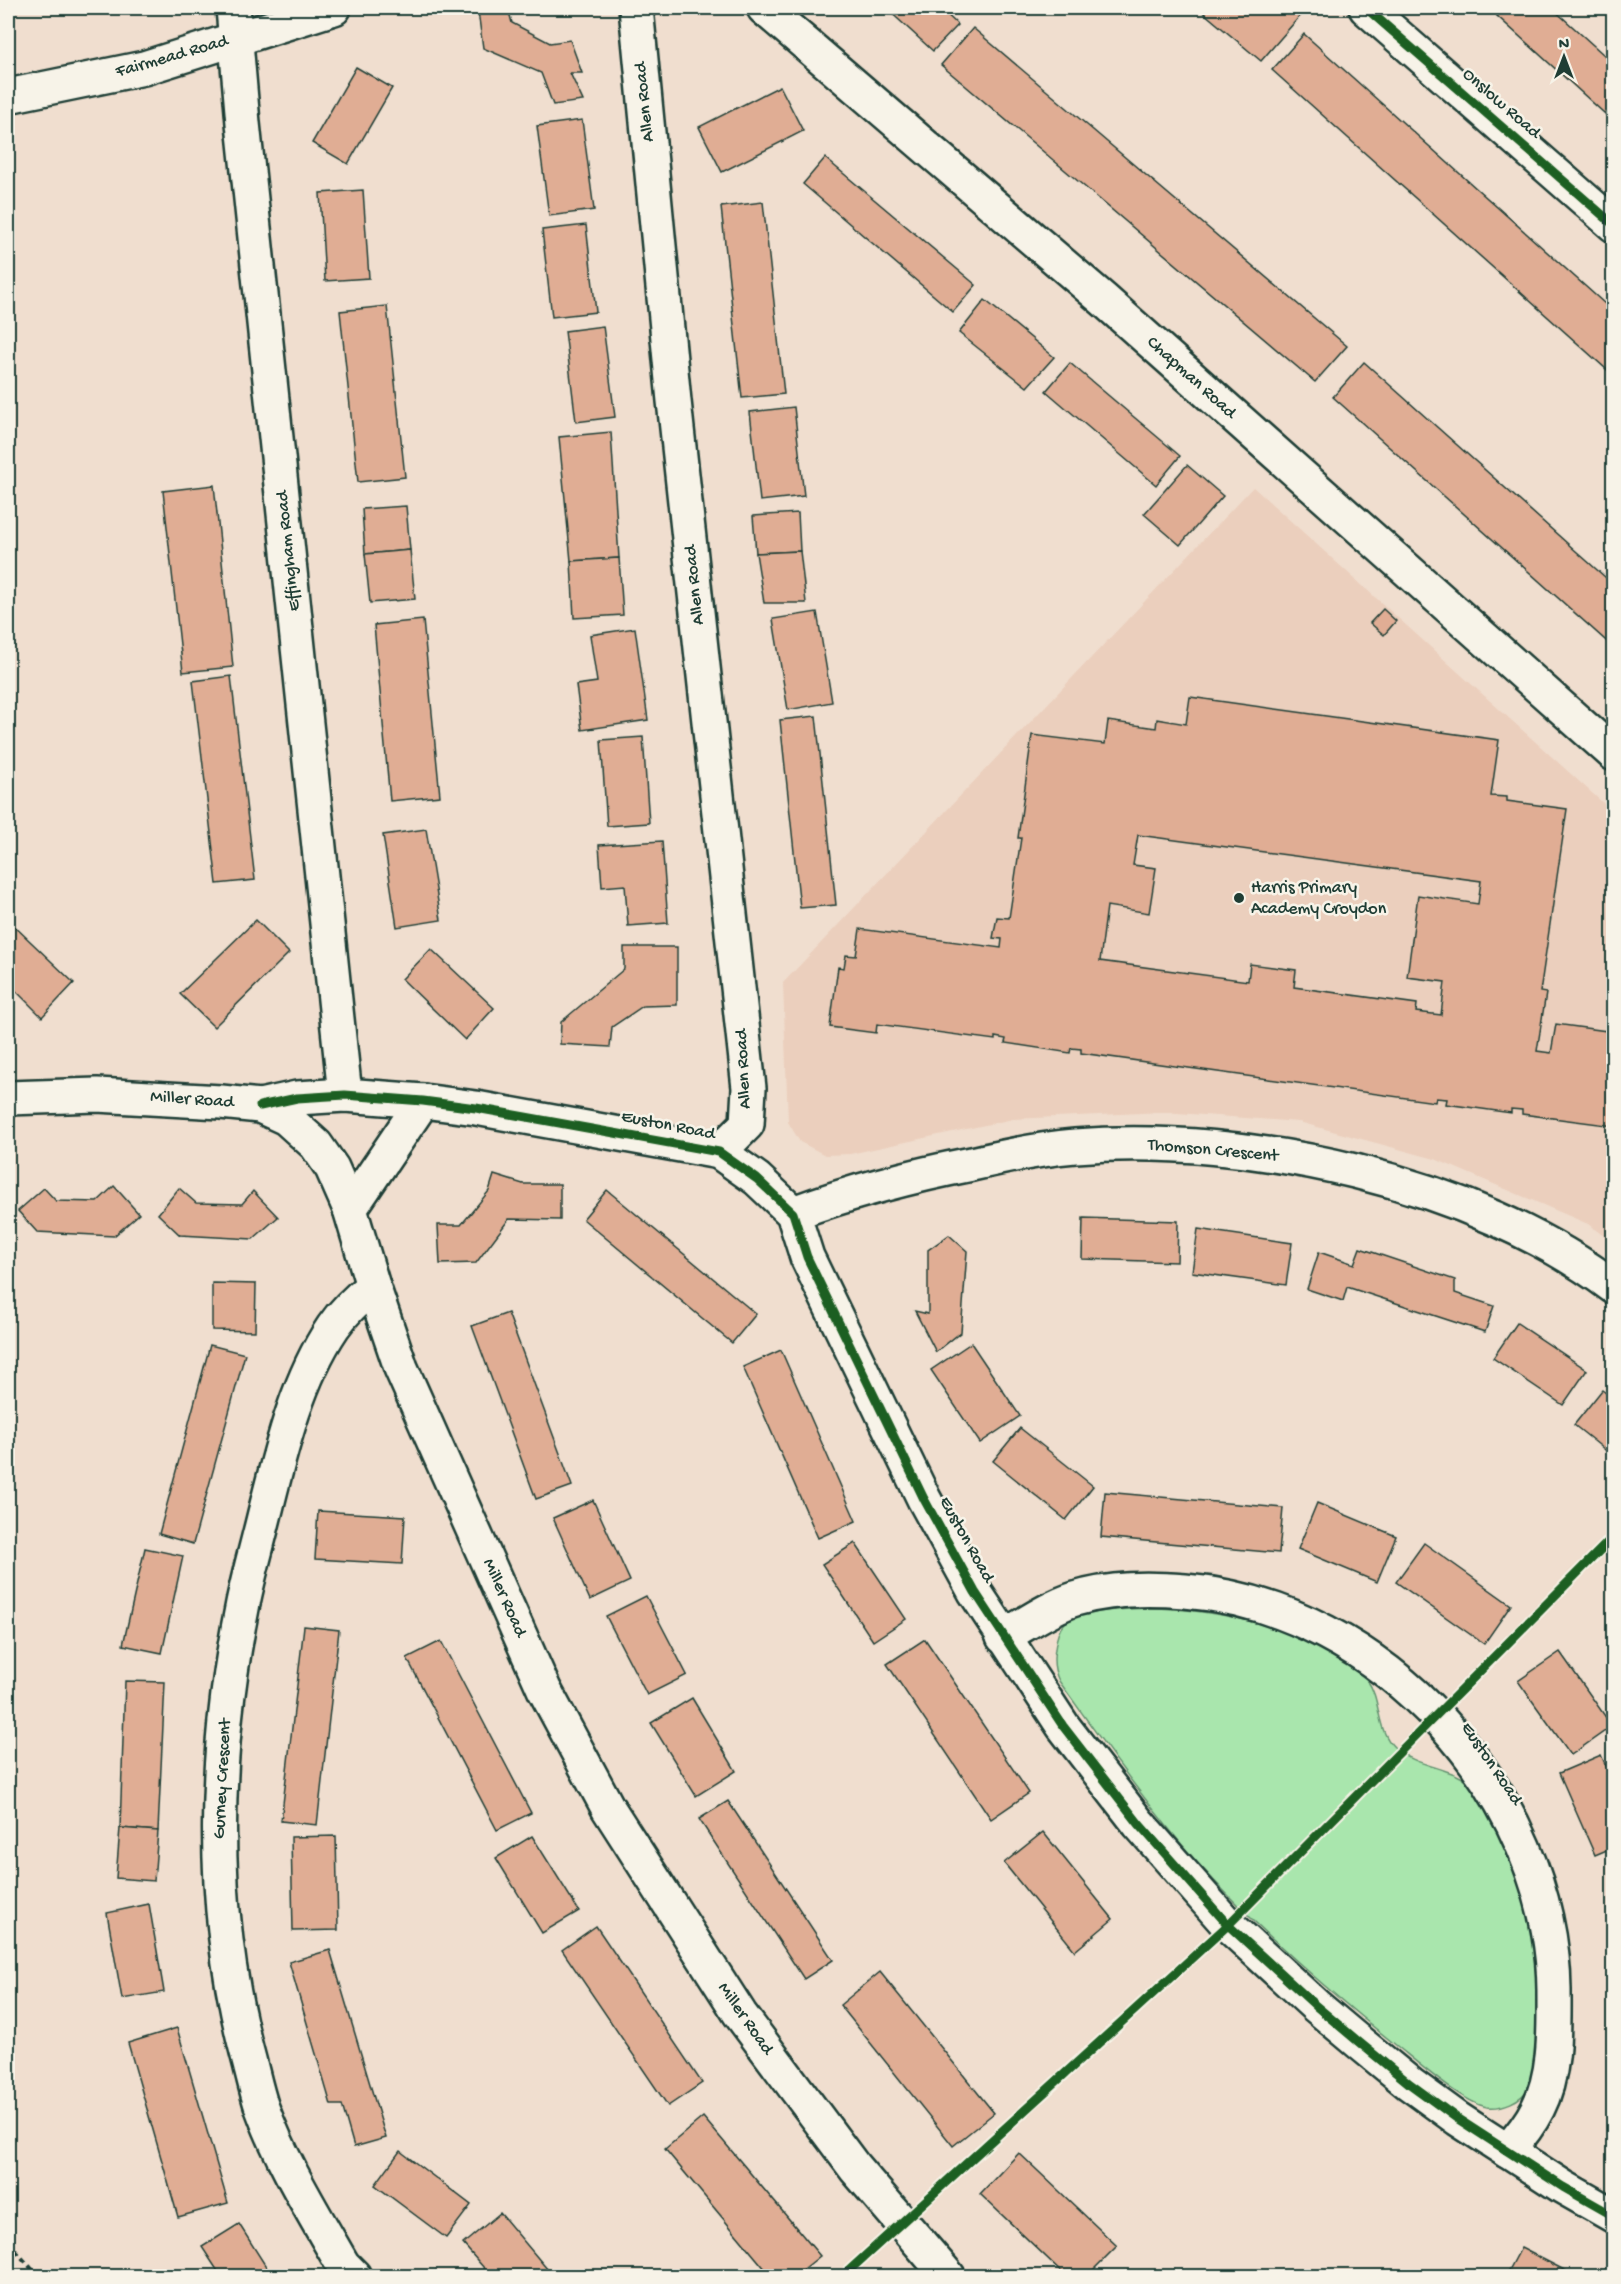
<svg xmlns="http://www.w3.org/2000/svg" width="1621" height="2284" font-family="'Gochi Hand',sans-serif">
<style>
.built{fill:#ebcfbd}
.green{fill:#a9e6ad;stroke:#649270;stroke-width:1.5}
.building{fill:#e0ad94;stroke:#1f3d34;stroke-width:1.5;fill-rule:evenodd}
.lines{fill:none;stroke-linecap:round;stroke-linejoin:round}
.minor-casing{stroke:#1f3d34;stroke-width:38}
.tertiary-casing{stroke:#1f3d34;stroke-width:38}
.path{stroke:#1f3d34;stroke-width:4;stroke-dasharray:6 4.5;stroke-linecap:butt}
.minor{stroke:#f7f3e8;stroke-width:33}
.tertiary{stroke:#f7f3e8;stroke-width:33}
.cycleway-casing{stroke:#f7f3e8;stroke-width:13}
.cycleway{stroke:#1b5e20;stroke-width:9}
.poi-dot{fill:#1f3d34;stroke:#f7f3e8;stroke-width:2}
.labels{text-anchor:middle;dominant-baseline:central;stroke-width:5;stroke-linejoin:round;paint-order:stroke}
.street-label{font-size:18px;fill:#1f3d34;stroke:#f7f3e8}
.poi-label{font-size:18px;fill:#1f3d34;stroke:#f7f3e8;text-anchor:start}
</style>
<rect width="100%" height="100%" fill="#f0decf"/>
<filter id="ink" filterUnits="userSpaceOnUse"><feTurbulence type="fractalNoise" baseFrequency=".0167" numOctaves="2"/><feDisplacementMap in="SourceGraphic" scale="12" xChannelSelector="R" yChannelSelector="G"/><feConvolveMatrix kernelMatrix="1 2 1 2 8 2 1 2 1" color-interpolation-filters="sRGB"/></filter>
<g filter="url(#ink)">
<path class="built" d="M 1253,487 L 1613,812 L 1613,1243 L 1588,1224 L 1435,1159 L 1299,1122 L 1163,1112 L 1013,1119 L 850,1154 L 825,1155 L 800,1142 L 788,1122 L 783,983 Z"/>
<path class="green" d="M 1158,1608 C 1221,1611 1286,1625 1340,1659 C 1349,1665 1361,1671 1367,1680 C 1382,1700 1375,1729 1395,1748 C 1416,1768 1460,1768 1473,1787 C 1490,1809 1500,1836 1511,1860 C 1515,1871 1521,1881 1525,1892 C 1539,1942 1542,2003 1536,2055 C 1534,2066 1534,2078 1529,2088 C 1521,2101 1502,2109 1487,2107 C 1462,2102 1418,2063 1397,2046 C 1326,1989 1256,1928 1196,1861 C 1146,1804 1103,1742 1059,1681 C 1054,1671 1053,1660 1055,1649 C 1056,1640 1058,1629 1065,1623 C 1081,1610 1137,1608 1158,1608 Z"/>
<g class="building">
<path d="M 496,8 L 508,8 L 512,23 L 550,43 L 570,40 L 582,73 L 570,73 L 583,101 L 553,105 L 541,73 L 483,48 L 478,11 Z"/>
<path d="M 886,8 L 940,8 L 958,25 L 933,51 Z"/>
<path d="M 1198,8 L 1290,8 L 1300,16 L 1261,61 Z"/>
<path d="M 1507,8 L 1552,8 L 1614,64 L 1614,122 L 1496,15 Z"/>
<path d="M 973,28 L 1347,346 L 1315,382 L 941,65 Z"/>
<path d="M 1304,34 L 1614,312 L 1614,376 L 1272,70 Z"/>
<path d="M 356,67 L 392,88 L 348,164 L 312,143 Z"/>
<path d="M 780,86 L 803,131 L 722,172 L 699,127 Z"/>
<path d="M 582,120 L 594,210 L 549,216 L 537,126 Z"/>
<path d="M 825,158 L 976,285 L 953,312 L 803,184 Z"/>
<path d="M 363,190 L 369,278 L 325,281 L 320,193 Z"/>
<path d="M 763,202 L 784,394 L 742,398 L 721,207 Z"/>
<path d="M 586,225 L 596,312 L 552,317 L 542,230 Z"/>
<path d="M 985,300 L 1054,357 L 1027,387 L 959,333 Z"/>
<path d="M 387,306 L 405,477 L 358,482 L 340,311 Z"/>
<path d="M 603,326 L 615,417 L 576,422 L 565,331 Z"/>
<path d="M 1364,362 L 1614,585 L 1613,647 L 1333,397 Z"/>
<path d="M 1070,363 L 1180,456 L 1156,485 L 1046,391 Z"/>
<path d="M 794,407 L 804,496 L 760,501 L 750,412 Z"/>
<path d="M 611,432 L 619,558 L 571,561 L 559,437 Z"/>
<path d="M 1187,465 L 1223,496 L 1180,545 L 1144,514 Z"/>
<path d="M 214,485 L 233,667 L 183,672 L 163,491 Z"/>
<path d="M 406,506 L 410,550 L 365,554 L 362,509 Z"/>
<path d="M 798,513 L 800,551 L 756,553 L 753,516 Z"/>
<path d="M 410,550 L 415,599 L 370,603 L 365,554 Z"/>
<path d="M 800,551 L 806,603 L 764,603 L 756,553 Z"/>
<path d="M 619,558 L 623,615 L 574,618 L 571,561 Z"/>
<path d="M 1383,609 L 1396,621 L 1384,635 L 1370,623 Z"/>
<path d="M 817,612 L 832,702 L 788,710 L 773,619 Z"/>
<path d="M 423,620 L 440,796 L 390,801 L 374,625 Z"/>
<path d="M 635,628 L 648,720 L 582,730 L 576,685 L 597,682 L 590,635 Z"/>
<path d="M 231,676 L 255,880 L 217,884 L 193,681 Z"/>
<path d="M 1190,697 L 1499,740 L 1491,796 L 1507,797 L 1507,801 L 1567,809 L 1540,992 L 1546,993 L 1537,1051 L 1551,1053 L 1556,1024 L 1614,1032 L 1614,1126 L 1522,1114 L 1522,1110 L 1511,1109 L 1511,1113 L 1446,1104 L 1447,1099 L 1436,1098 L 1435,1102 L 1081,1053 L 1081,1049 L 1071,1048 L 1070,1053 L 1005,1043 L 1006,1039 L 995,1037 L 995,1040 L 877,1024 L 876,1033 L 830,1027 L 838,967 L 844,968 L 846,955 L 856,956 L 860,929 L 1001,948 L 1002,939 L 993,938 L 997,917 L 1009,918 L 1021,838 L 1018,838 L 1032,735 L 1105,744 L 1108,721 L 1156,728 L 1157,719 L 1186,724 ZM 1138,835 L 1481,881 L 1478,904 L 1418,895 L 1407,977 L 1445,982 L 1441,1015 L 1416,1012 L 1417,1004 L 1294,987 L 1296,970 L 1250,964 L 1248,981 L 1100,961 L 1107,906 L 1149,913 L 1156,868 L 1133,865 Z"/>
<path d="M 816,716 L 836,905 L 800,908 L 780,720 Z"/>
<path d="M 643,737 L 649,823 L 607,826 L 601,740 Z"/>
<path d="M 426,829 L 441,920 L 397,927 L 383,835 Z"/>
<path d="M 8,837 L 14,892 L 8,893 Z"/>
<path d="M 662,841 L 668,923 L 628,926 L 625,885 L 602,887 L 599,845 Z"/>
<path d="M 256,920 L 289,953 L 214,1027 L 180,994 Z"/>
<path d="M 10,922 L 74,983 L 42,1017 L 8,983 L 8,925 Z"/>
<path d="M 624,947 L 677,947 L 677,1005 L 643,1006 L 612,1027 L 610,1047 L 560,1044 L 561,1022 L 624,969 Z"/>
<path d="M 431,949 L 494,1008 L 465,1040 L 402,979 Z"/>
<path d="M 494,1175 L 523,1184 L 560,1184 L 560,1220 L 509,1219 L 476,1263 L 440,1264 L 438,1225 L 461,1225 L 489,1191 Z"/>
<path d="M 114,1186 L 139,1214 L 114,1236 L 37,1232 L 18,1211 L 44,1188 L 56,1201 L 97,1202 Z"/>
<path d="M 179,1188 L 196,1203 L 242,1204 L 253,1191 L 278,1217 L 253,1239 L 180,1235 L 158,1214 Z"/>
<path d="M 607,1190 L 756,1314 L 732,1343 L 583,1219 Z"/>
<path d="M 1083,1218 L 1178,1221 L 1177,1262 L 1082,1259 Z"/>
<path d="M 1198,1229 L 1292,1243 L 1286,1285 L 1192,1272 Z"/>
<path d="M 949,1235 L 967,1251 L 961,1332 L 936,1352 L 915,1311 L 928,1314 L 928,1250 Z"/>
<path d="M 1360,1248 L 1455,1280 L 1455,1293 L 1494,1306 L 1485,1332 L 1347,1287 L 1343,1301 L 1307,1289 L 1319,1252 L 1354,1264 Z"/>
<path d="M 212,1283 L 256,1284 L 255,1331 L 212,1330 Z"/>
<path d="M 508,1313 L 572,1486 L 536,1499 L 472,1326 Z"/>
<path d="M 1517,1323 L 1587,1370 L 1563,1405 L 1493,1358 Z"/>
<path d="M 971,1343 L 1020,1416 L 980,1443 L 931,1370 Z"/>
<path d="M 210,1345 L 245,1354 L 193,1544 L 159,1534 Z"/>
<path d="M 781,1350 L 856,1521 L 818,1538 L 743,1367 Z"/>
<path d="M 1602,1390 L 1614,1399 L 1614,1457 L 1574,1425 Z"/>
<path d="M 1020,1428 L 1093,1486 L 1066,1520 L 993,1461 Z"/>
<path d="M 1105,1492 L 1283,1508 L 1279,1553 L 1101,1537 Z"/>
<path d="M 593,1500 L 630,1581 L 590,1600 L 553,1518 Z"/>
<path d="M 1317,1503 L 1396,1536 L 1377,1582 L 1298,1549 Z"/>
<path d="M 318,1511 L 405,1516 L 402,1564 L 315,1559 Z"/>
<path d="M 855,1543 L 906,1619 L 873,1641 L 822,1564 Z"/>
<path d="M 1424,1543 L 1511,1605 L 1484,1644 L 1396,1582 Z"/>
<path d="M 145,1548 L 183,1556 L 162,1653 L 123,1645 Z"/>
<path d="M 646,1596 L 687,1675 L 647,1695 L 606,1616 Z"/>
<path d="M 304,1626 L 339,1630 L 317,1825 L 281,1821 Z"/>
<path d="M 925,1639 L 1029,1793 L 991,1819 L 887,1664 Z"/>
<path d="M 441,1641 L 531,1813 L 497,1830 L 407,1658 Z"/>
<path d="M 1560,1652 L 1612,1726 L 1571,1755 L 1518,1681 Z"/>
<path d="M 125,1681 L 165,1682 L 158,1831 L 120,1828 Z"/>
<path d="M 692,1698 L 736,1771 L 696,1796 L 651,1723 Z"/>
<path d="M 1601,1755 L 1614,1783 L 1614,1847 L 1595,1855 L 1559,1773 Z"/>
<path d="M 728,1801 L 833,1960 L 804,1979 L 699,1819 Z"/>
<path d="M 120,1828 L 158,1831 L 154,1881 L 116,1878 Z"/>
<path d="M 1043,1832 L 1113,1919 L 1075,1951 L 1004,1863 Z"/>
<path d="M 336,1836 L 338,1930 L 293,1931 L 291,1837 Z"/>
<path d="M 532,1836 L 579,1911 L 542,1933 L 496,1858 Z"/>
<path d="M 149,1904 L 164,1992 L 122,1999 L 107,1913 Z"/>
<path d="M 596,1926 L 702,2083 L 668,2106 L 562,1950 Z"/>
<path d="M 330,1950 L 386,2138 L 354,2147 L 342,2105 L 331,2105 L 289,1962 Z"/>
<path d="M 880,1972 L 994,2113 L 953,2146 L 840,2005 Z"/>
<path d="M 177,2028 L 228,2203 L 178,2217 L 128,2043 Z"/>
<path d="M 703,2117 L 820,2256 L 795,2276 L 771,2276 L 665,2149 Z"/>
<path d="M 400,2151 L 471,2205 L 446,2238 L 375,2185 Z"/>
<path d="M 1019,2153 L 1117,2246 L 1087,2276 L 1066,2276 L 980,2194 Z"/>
<path d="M 500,2213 L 553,2276 L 491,2276 L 463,2244 Z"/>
<path d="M 239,2224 L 272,2276 L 221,2276 L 202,2247 Z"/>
<path d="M 1521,2248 L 1576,2276 L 1506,2276 Z"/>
</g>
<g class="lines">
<defs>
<g id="minor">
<path d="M 233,8 L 243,123 L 345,1095"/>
<path d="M 636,8 L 674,401 L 749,1088 L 747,1124 L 719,1152"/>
<path d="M 764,8 L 1104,300 L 1614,754"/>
<path d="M 1366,8 L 1614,225"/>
<path d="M 8,96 L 144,68 L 334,8"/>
<path d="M 260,1106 L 297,1098 L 345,1095 L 423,1101 L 476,1108 L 719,1152 L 757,1179 L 793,1213 L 807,1257 L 924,1499 L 975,1592 L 1063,1726 L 1139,1824 L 1228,1925 L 1316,2006 L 1360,2043 L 1410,2084 L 1458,2119 L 1563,2187 L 1614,2216"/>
<path d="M 350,1209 L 423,1101"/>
<path d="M 793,1213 C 851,1192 910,1176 972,1164 C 1006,1156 1040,1149 1075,1146 C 1250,1133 1472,1180 1614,1287"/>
<path d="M 1003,1637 C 1026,1624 1050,1607 1075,1599 C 1111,1588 1148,1588 1185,1591 C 1382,1606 1552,1794 1554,1990 C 1554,2028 1556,2073 1538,2108 C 1530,2124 1519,2138 1507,2151"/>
<path d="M 354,2276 L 343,2265 C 314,2214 282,2163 262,2108 C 256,2090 252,2070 247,2052 C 209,1906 213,1751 243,1603 C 249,1574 257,1546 264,1517 C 280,1453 296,1382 333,1327 C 344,1311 358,1298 373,1286"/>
</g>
<path id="tertiary" d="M 8,1098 L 97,1095 L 221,1102 L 260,1106 L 286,1118 L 316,1145 L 332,1168 L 350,1209 L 373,1286 L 401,1368 L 544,1689 L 608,1808 L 740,2014 L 855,2168 L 948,2276"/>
</defs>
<use href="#minor" class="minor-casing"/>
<use href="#tertiary" class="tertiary-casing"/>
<g class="path">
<path d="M 1462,1690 L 1614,1536"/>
<path d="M 1254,1898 L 1410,1742"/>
<path d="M 930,2198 L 1199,1951"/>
<path d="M 8,2242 L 38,2276"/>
<path d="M 843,2276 L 874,2249"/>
</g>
<use href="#minor" class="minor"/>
<use href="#tertiary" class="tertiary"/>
<defs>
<g id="cycleway">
<path d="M 1366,8 L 1614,225"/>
<path d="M 260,1106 L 297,1098 L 345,1095 L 423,1101 L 476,1108 L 719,1152 L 757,1179 L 793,1213 L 807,1257 L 924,1499 L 975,1592 L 1063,1726 L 1139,1824 L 1228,1925 L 1316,2006 L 1360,2043 L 1410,2084 L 1458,2119 L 1563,2187 L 1614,2216"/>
<path d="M 843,2276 L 1228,1925 L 1614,1536"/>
</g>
</defs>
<use href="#cycleway" class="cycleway-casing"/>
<use href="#cycleway" class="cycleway"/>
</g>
</g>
<circle class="poi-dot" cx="1239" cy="898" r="6"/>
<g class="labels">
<g class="street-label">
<text transform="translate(172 57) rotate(-16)">Fairmead Road</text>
<text transform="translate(645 102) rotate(-96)">Allen Road</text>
<text transform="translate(1501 104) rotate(41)">Onslow Road</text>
<text transform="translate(1191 378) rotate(42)">Chapman Road</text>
<text transform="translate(289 551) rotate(-96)">Effingham Road</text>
<text transform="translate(695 585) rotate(-96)">Allen Road</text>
<text transform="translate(744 1069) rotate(-93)">Allen Road</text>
<text transform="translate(192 1100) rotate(4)">Miller Road</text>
<text transform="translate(668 1126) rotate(11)">Euston Road</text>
<text transform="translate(1213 1151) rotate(5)">Thomson Crescent</text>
<text transform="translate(966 1540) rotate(61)">Euston Road</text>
<text transform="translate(504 1598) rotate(66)">Miller Road</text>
<text transform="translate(1491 1764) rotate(56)">Euston Road</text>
<text transform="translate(223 1779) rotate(-87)">Gurney Crescent</text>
<text transform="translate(745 2019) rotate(55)">Miller Road</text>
</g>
<g class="poi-label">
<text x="1251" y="888">Harris Primary<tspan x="1251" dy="21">Academy Croydon</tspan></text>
</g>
</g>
<rect width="1621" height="2284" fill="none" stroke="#f7f3e8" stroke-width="30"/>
<rect x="15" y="15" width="1591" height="2254" fill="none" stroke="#1f3d34" stroke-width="2" filter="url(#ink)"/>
<g transform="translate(1564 57)" stroke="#f7f3e8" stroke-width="4.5" paint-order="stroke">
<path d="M0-4.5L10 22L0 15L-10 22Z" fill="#1f3d34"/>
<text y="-9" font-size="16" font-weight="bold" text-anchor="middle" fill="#1f3d34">N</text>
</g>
</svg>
